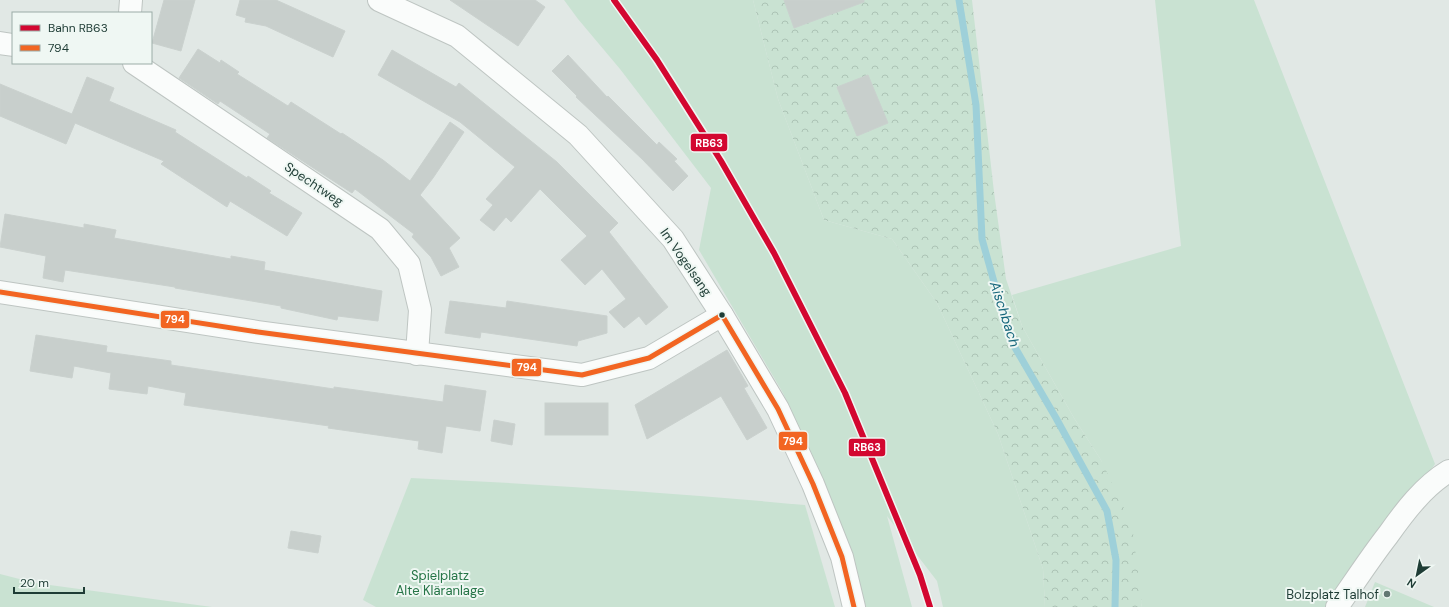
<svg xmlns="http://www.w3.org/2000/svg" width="1449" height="607" font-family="'DM Sans',sans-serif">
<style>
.green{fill:#c9e2d2}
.forest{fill:url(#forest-crowns)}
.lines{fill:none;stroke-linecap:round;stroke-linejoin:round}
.stream{stroke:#9ed0d9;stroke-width:7}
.building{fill:#c8cfcc;stroke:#cad1ce}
.minor-casing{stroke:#bec5c2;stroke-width:24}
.minor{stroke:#fafcfb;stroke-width:22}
.bus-1-casing{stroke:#eff7f3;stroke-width:8}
.bus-1{stroke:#f26522;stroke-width:5}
.rail-1-casing{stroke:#eff7f3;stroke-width:9}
.rail-1{stroke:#d30730;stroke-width:6}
.bus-dot{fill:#1e3c35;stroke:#eff7f3;stroke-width:1.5}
.poi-dot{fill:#627873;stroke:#eff7f3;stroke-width:1.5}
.labels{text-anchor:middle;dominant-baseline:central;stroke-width:4;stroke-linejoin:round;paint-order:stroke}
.street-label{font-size:13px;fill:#1e3c35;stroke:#eff7f3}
.park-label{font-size:13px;fill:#267547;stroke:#eff7f3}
.poi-label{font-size:13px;fill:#1e3c35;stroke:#eff7f3;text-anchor:end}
.water-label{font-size:14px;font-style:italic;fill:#15667b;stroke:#eff7f3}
.line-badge{stroke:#eff7f3;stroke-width:1.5}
.badge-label{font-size:11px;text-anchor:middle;font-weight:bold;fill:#fff}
</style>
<defs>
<pattern id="forest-crowns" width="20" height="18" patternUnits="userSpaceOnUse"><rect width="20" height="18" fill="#c9e2d2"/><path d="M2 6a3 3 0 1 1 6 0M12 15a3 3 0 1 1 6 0" fill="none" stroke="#acc3b5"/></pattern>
</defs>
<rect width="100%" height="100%" fill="#e1e8e5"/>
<g class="green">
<path d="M 564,0 L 753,0 L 778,99 L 824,220 L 892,239 L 937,303 L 998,434 L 1043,569 L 1045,607 L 943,607 L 937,581 L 887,516 L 912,607 L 866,607 L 838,516 L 783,393 L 699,250 L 711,188 L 620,69 L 578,19 Z"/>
<path d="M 1155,0 L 1254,0 L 1435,464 L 1332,607 L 1141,607 L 1142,603 L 1101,460 L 1074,418 L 1022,326 L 1012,295 L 1181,246 Z"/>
<path d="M 411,478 C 542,484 674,493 805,505 L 835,607 L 376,607 L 363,600 Z"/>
<path d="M 0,574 L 35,583 L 212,607 L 0,607 Z"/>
<path d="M 1375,582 L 1434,607 L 1365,607 Z"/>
</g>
<path class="forest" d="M 753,0 L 972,0 L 994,192 L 1006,279 L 1022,326 L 1074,418 L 1101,460 L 1132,525 L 1142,603 L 1141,607 L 1045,607 L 1043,569 L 998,434 L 937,303 L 892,239 L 824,220 L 778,99 Z"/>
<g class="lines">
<path class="stream" d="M 959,0 L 976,105 L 982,239 L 1010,339 L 1056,418 L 1107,511 L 1116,560 L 1115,607"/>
</g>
<g class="building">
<path d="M 164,0 L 195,0 L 181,51 L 152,43 Z"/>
<path d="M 240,0 L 276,0 L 345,31 L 333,57 L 266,26 L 245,22 L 246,18 L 236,15 Z"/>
<path d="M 450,0 L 535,0 L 545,7 L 518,46 Z"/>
<path d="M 784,0 L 864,0 L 864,2 L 794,28 Z"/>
<path d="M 198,49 L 220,63 L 221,60 L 239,72 L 237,74 L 288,106 L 291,102 L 341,134 L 342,133 L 383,160 L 410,181 L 450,122 L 464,132 L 433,178 L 420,195 L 460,238 L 449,248 L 459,267 L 441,276 L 431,257 L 412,237 L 414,234 L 355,189 L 352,193 L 267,138 L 270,134 L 220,101 L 218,104 L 179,78 Z"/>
<path d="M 392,50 L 456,87 L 459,83 L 557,162 L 618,223 L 609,232 L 668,307 L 646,325 L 639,316 L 624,328 L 609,312 L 626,299 L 602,269 L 585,285 L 561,260 L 587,236 L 540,189 L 511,222 L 506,217 L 494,231 L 480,220 L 493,205 L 486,199 L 515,167 L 460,122 L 378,75 Z"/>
<path d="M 568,55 L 607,97 L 608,96 L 657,145 L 659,142 L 677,159 L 674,161 L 688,176 L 673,191 L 642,159 L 576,97 L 577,96 L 552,71 Z"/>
<path d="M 868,75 L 888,123 L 857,136 L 837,87 Z"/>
<path d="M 87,77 L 114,88 L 109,101 L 176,130 L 175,132 L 247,178 L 248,176 L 271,191 L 269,193 L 302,213 L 287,236 L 230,201 L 227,207 L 161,164 L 164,161 L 75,123 L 66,144 L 0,116 L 0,84 L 72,114 Z"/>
<path d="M 5,214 L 84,228 L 84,224 L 116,230 L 114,238 L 231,259 L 231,256 L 265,262 L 264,270 L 382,291 L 378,321 L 338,316 L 337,320 L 281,308 L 281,306 L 175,288 L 175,287 L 65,270 L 63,282 L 43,278 L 46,256 L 0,247 Z"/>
<path d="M 450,301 L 506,308 L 507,301 L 607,316 L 607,333 L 578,341 L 577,346 L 481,332 L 480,338 L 445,333 Z"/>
<path d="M 36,335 L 107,346 L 106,352 L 171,361 L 171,365 L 334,389 L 334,387 L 443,402 L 445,385 L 486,391 L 480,431 L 446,426 L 442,453 L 418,449 L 419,441 L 328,428 L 329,426 L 184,405 L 186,393 L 148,386 L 147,394 L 109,389 L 111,373 L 74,366 L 72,378 L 30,371 Z"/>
<path d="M 727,350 L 748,386 L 744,388 L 767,428 L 747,440 L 721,396 L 647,439 L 635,405 Z"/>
<rect x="545" y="403" width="63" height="32"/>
<path d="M 494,420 L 515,424 L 512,445 L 491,441 Z"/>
<path d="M 291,531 L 321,536 L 318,553 L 288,548 Z"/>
</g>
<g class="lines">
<defs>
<g id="minor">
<path d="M 379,0 L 457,36 L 578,135 L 673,239 L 722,315 L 778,409 L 813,484 L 842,557 L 854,607"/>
<path d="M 130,13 L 131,0"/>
<path d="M 0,43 L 13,45"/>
<path d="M 134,63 L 380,229 L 409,264 L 420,310 L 417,354"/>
<path d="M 0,292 L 258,332 L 582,375 L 649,358 L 722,315"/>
<path d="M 1337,607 C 1354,583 1370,558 1388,535 C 1405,511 1424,486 1449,471"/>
</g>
</defs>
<use href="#minor" class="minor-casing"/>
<use href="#minor" class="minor"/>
<defs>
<path id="bus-1" d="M 0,292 L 258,332 L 582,375 L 649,358 L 722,315 L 778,409 L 813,484 L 842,557 L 854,607"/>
</defs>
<use href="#bus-1" class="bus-1-casing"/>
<use href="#bus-1" class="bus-1"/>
<defs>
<path id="rail-1" d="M 614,0 L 657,60 L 721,161 L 774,253 L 845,393 L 920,575 L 930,607"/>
</defs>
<use href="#rail-1" class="rail-1-casing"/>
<use href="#rail-1" class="rail-1"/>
</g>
<circle class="bus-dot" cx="722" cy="315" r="3.5"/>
<circle class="poi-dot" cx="1387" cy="594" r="4"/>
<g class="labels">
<g class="street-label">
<text transform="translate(314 184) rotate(34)">Spechtweg</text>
<text transform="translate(686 262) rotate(55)">Im Vogelsang</text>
</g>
<g class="park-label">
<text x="440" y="575">Spielplatz<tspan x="440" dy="15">Alte Kläranlage</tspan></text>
</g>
<g class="poi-label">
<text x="1379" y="594">Bolzplatz Talhof</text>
</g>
<g class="water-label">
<text transform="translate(1005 314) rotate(72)">Aischbach</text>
</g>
</g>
<g class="line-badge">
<rect x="690" y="133" width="38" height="19" rx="4" fill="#d30730"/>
<rect x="160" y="310" width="30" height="19" rx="4" fill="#f26522"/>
<rect x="511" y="358" width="31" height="19" rx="4" fill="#f26522"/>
<rect x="778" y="431" width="30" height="20" rx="4" fill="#f26522"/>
<rect x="848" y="438" width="38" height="19" rx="4" fill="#d30730"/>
</g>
<g class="badge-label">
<text x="709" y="147">RB63</text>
<text x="175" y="323">794</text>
<text x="527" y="371">794</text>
<text x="793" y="445">794</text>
<text x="867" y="451">RB63</text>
</g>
<rect x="12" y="12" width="140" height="52" fill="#eff7f3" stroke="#9baca7"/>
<rect x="20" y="25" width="20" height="6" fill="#d30730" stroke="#9baca7"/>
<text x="48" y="32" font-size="12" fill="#1e3c35">Bahn RB63</text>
<rect x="20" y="45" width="20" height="6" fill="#f26522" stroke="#9baca7"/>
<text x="48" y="52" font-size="12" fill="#1e3c35">794</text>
<g transform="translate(1417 575) rotate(213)" stroke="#eff7f3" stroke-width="3" paint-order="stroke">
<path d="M0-3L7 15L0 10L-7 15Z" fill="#1e3c35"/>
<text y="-6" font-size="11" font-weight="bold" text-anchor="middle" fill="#1e3c35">N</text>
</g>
<path d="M14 587v6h70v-6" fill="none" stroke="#1e3c35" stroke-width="2"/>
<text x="20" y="587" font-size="12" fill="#1e3c35" stroke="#eff7f3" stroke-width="3" paint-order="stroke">20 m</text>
</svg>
